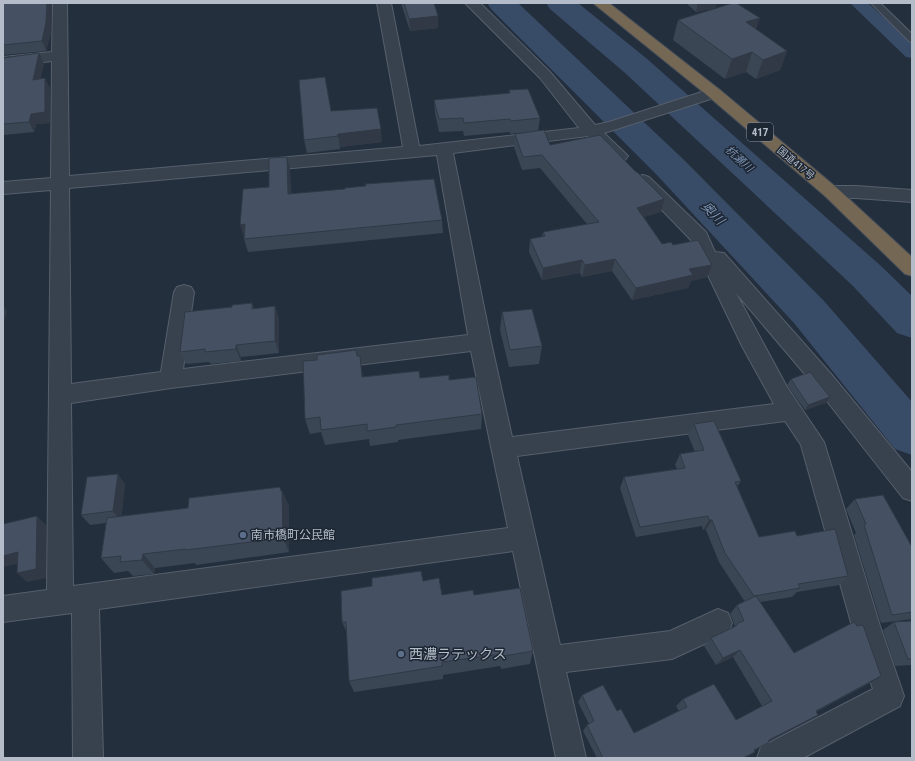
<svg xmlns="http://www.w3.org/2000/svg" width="915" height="761" font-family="'Roboto Condensed','Noto Sans JP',sans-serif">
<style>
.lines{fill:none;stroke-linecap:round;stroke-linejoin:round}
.canal{fill:#394c67;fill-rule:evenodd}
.river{fill:#394c67;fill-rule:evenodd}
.lane-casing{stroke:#565f6c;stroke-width:2}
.street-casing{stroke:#565f6c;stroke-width:2}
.highway-casing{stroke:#434c59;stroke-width:2}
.lane{fill:#38414e;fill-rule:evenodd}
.street{fill:#38414e;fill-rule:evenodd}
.highway{fill:#746855;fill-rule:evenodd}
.wall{fill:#3b4654}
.shaded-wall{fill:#303945}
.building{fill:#455162;stroke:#303945}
.service-dot{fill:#5c6f8a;stroke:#1d2633;stroke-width:1.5}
.labels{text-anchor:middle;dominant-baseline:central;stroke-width:3;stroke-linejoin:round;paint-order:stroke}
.far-street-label{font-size:10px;fill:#b4bcc9;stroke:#1d2633}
.shield{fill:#1d2633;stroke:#878f9c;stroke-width:1}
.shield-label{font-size:11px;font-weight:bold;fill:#b4bcc9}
.far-water-label{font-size:11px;font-style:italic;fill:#7c92b1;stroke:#1d2633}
.poi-label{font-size:12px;fill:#b4bcc9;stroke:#1d2633;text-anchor:start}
.water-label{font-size:13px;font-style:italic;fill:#7c92b1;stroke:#1d2633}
.near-poi-label{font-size:14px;fill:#b4bcc9;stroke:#1d2633;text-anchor:start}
</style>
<rect width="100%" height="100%" fill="#242f3e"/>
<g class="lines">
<path class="canal" d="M 850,3 L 868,3 L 912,43 L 912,58 L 906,57 Z"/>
<g class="river">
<path d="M 487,3 L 518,3 L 683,159 L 824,301 L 912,402 L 912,455 L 895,449 L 794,323 L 657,175 L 491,9 Z"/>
<path d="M 546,3 L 578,3 L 646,58 L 881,266 L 912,296 L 912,338 L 897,333 L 853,286 L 624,72 L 550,9 Z"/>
</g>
<defs>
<path id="lane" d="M 871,3 L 880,3 L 912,34 L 912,42 L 909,41 Z"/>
<g id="street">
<path d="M 53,3 L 67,3 L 69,176 L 403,147 L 377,3 L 391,3 L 419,146 L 579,128 L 540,78 L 465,3 L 480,3 L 550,72 L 595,125 L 609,122 L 708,90 L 714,88 L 720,90 L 722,93 L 720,96 L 604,133 L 628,156 L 625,160 C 610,164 598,146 588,136 L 453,153 L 491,342 L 512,437 L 774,404 L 742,346 L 691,240 L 634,181 L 637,177 L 643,175 L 649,177 L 706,232 L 715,252 L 724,253 L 831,374 L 912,472 L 912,501 L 903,498 L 815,386 L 736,293 L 787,387 L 824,442 L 880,626 L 904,696 L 900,706 L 803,758 L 757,758 L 761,747 L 873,689 L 852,626 L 801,445 L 785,421 L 517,456 L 560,645 L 670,631 L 718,609 L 728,613 L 732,623 L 728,633 L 672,659 L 566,672 L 586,758 L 556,758 L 513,551 L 99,609 L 103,758 L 73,758 L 72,613 L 3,622 L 3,596 L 47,590 L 51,190 L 3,194 L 3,182 L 51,178 L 52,61 L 3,67 L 3,57 L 52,52 ZM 437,155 L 468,335 L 183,369 L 194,292 L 191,287 L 184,285 L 177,287 L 174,292 L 161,372 L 71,384 L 69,188 ZM 471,351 L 508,528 L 73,586 L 71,403 L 171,388 Z"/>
<path d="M 831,186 L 856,186 L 912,190 L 912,202 L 856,198 L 831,198 L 825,196 L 822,192 L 825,188 Z"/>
</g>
<path id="highway" d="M 593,3 L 609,3 L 720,90 L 837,188 L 912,257 L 912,276 L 905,274 L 825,196 L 708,96 Z"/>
</defs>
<use href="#lane" class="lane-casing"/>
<use href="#street" class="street-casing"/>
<use href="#highway" class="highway-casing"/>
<use href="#lane" class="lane"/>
<use href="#street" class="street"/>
<use href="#highway" class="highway"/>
</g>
<g class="wall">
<path d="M 3,3 L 52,3 L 51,32 L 46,51 L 3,55 Z"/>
<path d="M 401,3 L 434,3 L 438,28 L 410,31 Z"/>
<path d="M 686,3 L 717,3 L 715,8 L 696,12 Z"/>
<path d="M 678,20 L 756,29 L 787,51 L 780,70 L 756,79 L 746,72 L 725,79 L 673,40 Z"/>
<path d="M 3,58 L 44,64 L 40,79 L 50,88 L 50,123 L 36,124 L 34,132 L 4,135 L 3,137 Z"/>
<path d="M 509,90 L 540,118 L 538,131 L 550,145 L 636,172 L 664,199 L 661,212 L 644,217 L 662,244 L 673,245 L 707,277 L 691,281 L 688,288 L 632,300 L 612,271 L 582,277 L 580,273 L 542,280 L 529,252 L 530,239 L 542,237 L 543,232 L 587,224 L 540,168 L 522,170 L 514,147 L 515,134 L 526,132 L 510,134 L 510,132 L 464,136 L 463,131 L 439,132 L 435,113 L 434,100 L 509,93 Z"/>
<path d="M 331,111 L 382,142 L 340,147 L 340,149 L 307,153 L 304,140 Z"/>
<path d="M 290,170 L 291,194 L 442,220 L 443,233 L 248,252 L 244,239 L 269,187 Z"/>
<path d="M 252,303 L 254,309 L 275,306 L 279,319 L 279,353 L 241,357 L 241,361 L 211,364 L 209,362 L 186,364 L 180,352 L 232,307 Z"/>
<path d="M 502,312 L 542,346 L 539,364 L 509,367 L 500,330 Z"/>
<path d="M 357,356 L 362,372 L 363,377 L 420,378 L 449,380 L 482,414 L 481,429 L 398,440 L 398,442 L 370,446 L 369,439 L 325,445 L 321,432 L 310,434 L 305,419 Z"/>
<path d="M 791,379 L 830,397 L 826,403 L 805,410 L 787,385 Z"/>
<path d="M 694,424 L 741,481 L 737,487 L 759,537 L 797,536 L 848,576 L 839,585 L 797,592 L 792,597 L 760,602 L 794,653 L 881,676 L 870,683 L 816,712 L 818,715 L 808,721 L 769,741 L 759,748 L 754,751 L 755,752 L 744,758 L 597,758 L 583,731 L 587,725 L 589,724 L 578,702 L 582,695 L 617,711 L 634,733 L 679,711 L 676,706 L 683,699 L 736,720 L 762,706 L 733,657 L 716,665 L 704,646 L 711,638 L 734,627 L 735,626 L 730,614 L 737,605 L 745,602 L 719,562 L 706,530 L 703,530 L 702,526 L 636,537 L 620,488 L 624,477 L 677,469 L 675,465 L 680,454 L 695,452 L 688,435 Z"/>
<path d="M 125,484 L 121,516 L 188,508 L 282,491 L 289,506 L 289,552 L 196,565 L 195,563 L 155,568 L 154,574 L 133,576 L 128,571 L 114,573 L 101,558 L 106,523 L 90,525 L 81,515 Z"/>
<path d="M 855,499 L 912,547 L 912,619 L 881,623 L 854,535 L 856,533 L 846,509 Z"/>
<path d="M 423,581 L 442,595 L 474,595 L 533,651 L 530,664 L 501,669 L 500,666 L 443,675 L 443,679 L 354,692 L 349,681 L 347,633 L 342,622 Z"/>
<path d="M 912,621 L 912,665 L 895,666 L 883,630 L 894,622 Z"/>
</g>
<g class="shaded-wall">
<path d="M 47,3 L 52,3 L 51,32 L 46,51 L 42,41 Z"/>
<path d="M 698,3 L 717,3 L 715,8 L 696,12 Z"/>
<path d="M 438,16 L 438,28 L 410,31 L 409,19 Z"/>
<path d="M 760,18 L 753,38 L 746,22 Z"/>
<path d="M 787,51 L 780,70 L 756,79 L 763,60 Z"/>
<path d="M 752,52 L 746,72 L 725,79 L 732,59 Z"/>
<path d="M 39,53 L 44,64 L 38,90 L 33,80 Z"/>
<path d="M 45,78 L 50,88 L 50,123 L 36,124 L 34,132 L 29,122 L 31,114 Z"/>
<path d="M 381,129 L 382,142 L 340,147 L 340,149 L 338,134 Z"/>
<path d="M 287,157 L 290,170 L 291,207 L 288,194 Z"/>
<path d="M 664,199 L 661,212 L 634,220 L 637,208 Z"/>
<path d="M 245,224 L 244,238 L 240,225 Z"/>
<path d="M 615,259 L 612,271 L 582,277 L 585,265 Z"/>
<path d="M 582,260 L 580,273 L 542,280 L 543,268 Z"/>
<path d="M 712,265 L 707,277 L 691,281 L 688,288 L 632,300 L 636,288 L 689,269 Z"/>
<path d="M 3,305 L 7,311 L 3,326 Z"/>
<path d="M 275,306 L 279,319 L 279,353 L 275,341 Z"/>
<path d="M 236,345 L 241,357 L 241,361 L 236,349 Z"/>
<path d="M 360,356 L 362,372 L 364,393 L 362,377 Z"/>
<path d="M 830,397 L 826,403 L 805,410 L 808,405 Z"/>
<path d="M 118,474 L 125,484 L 121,522 L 113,511 Z"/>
<path d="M 280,487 L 289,506 L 289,552 L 283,538 Z"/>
<path d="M 37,516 L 46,525 L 46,578 L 27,582 L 17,573 Z"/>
<path d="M 709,520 L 712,520 L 706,530 L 703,530 Z"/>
<path d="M 18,552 L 29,561 L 3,567 L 3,556 Z"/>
<path d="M 143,554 L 155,568 L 154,574 L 142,560 Z"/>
<path d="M 740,650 L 733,657 L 716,665 L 723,658 Z"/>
<path d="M 881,676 L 870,683 L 806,717 L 816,711 Z"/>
<path d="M 818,715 L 808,721 L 760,746 L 769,740 Z"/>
</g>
<g class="building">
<path d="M 3,3 L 47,3 L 46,22 L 42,41 L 3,45 Z"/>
<path d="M 404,3 L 434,3 L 438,16 L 409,19 Z"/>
<path d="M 733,3 L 736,3 L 760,18 L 746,22 L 787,51 L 763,60 L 752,52 L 732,59 L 678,20 Z"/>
<path d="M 39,53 L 33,80 L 45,78 L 45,112 L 31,114 L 29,122 L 3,124 L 3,58 Z"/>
<path d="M 325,77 L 331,111 L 377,108 L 381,129 L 338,134 L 338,136 L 304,140 L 299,80 Z"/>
<path d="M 528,89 L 540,118 L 511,121 L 510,119 L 464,123 L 463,118 L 439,119 L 434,100 L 510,93 L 509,90 Z"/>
<path d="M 544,130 L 550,145 L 600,135 L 636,172 L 637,172 L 664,199 L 637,208 L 662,244 L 671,242 L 673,245 L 698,240 L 712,265 L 689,269 L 693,275 L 636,288 L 615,259 L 585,265 L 582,260 L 543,268 L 530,239 L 545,236 L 543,232 L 599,222 L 542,155 L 523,157 L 515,134 Z"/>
<path d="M 287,157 L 288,194 L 345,189 L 345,188 L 366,186 L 365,184 L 434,179 L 442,220 L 244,239 L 245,224 L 240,225 L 243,189 L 269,187 L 269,158 Z"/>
<path d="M 252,303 L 252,309 L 275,306 L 275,341 L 236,345 L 236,349 L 205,352 L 205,349 L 180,352 L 185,312 L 232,307 L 232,305 Z"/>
<path d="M 532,309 L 542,346 L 510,350 L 502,312 Z"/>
<path d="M 356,350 L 357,356 L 360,356 L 362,377 L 419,371 L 420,378 L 449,375 L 449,380 L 476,377 L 482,414 L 396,425 L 396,427 L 367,431 L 367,424 L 321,430 L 320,417 L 305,419 L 303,361 L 317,360 L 317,355 Z"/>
<path d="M 810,372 L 830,397 L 808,405 L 791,379 Z"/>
<path d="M 714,421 L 741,481 L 735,482 L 759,537 L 795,531 L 797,536 L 835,529 L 848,576 L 798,584 L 800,588 L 754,596 L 725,553 L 712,520 L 709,520 L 708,516 L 640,527 L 624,477 L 685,468 L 680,454 L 704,450 L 694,424 Z"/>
<path d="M 118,474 L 113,511 L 81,515 L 87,477 Z"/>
<path d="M 280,487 L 281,491 L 282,491 L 283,538 L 186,550 L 186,549 L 143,554 L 142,560 L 120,562 L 121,556 L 101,558 L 107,518 L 188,508 L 189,498 Z"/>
<path d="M 883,495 L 912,547 L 912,612 L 892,615 L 864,525 L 866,524 L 855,499 Z"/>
<path d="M 37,516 L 36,569 L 17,573 L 18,552 L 3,556 L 3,524 Z"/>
<path d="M 421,571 L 423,581 L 439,578 L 442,595 L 473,590 L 474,595 L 520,588 L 533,651 L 503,656 L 502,654 L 442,662 L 442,666 L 349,681 L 346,622 L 342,622 L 341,591 L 372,586 L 372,578 Z"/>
<path d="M 756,596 L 794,653 L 854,622 L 857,626 L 863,625 L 881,676 L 816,711 L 818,715 L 769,740 L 768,743 L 754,750 L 755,752 L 743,758 L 603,758 L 587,725 L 594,721 L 582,695 L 603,685 L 617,711 L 621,709 L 634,733 L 687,707 L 683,699 L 714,684 L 736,720 L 772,701 L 740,650 L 723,658 L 711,638 L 736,626 L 738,623 L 744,621 L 737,605 Z"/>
<path d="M 912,621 L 912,659 L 908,659 L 894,622 Z"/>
</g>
<g class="service-dot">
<circle cx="243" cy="535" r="4"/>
<circle cx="401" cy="654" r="4"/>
</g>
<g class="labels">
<g class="far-street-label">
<text transform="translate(796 163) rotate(40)">国道417号</text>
</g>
<rect class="shield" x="747" y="123" width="26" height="18" rx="3"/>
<g class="shield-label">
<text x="760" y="132">417</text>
</g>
<g class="far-water-label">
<text transform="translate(739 159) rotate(42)">杭瀬川</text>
</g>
<g class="poi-label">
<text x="251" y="535">南市橋町公民館</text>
</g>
<g class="water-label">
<text transform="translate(713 213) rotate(46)">奥川</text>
</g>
<g class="near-poi-label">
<text x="409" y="654">西濃ラテックス</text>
</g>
</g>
<rect width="915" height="761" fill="none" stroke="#b4bcc9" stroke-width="8"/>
</svg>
